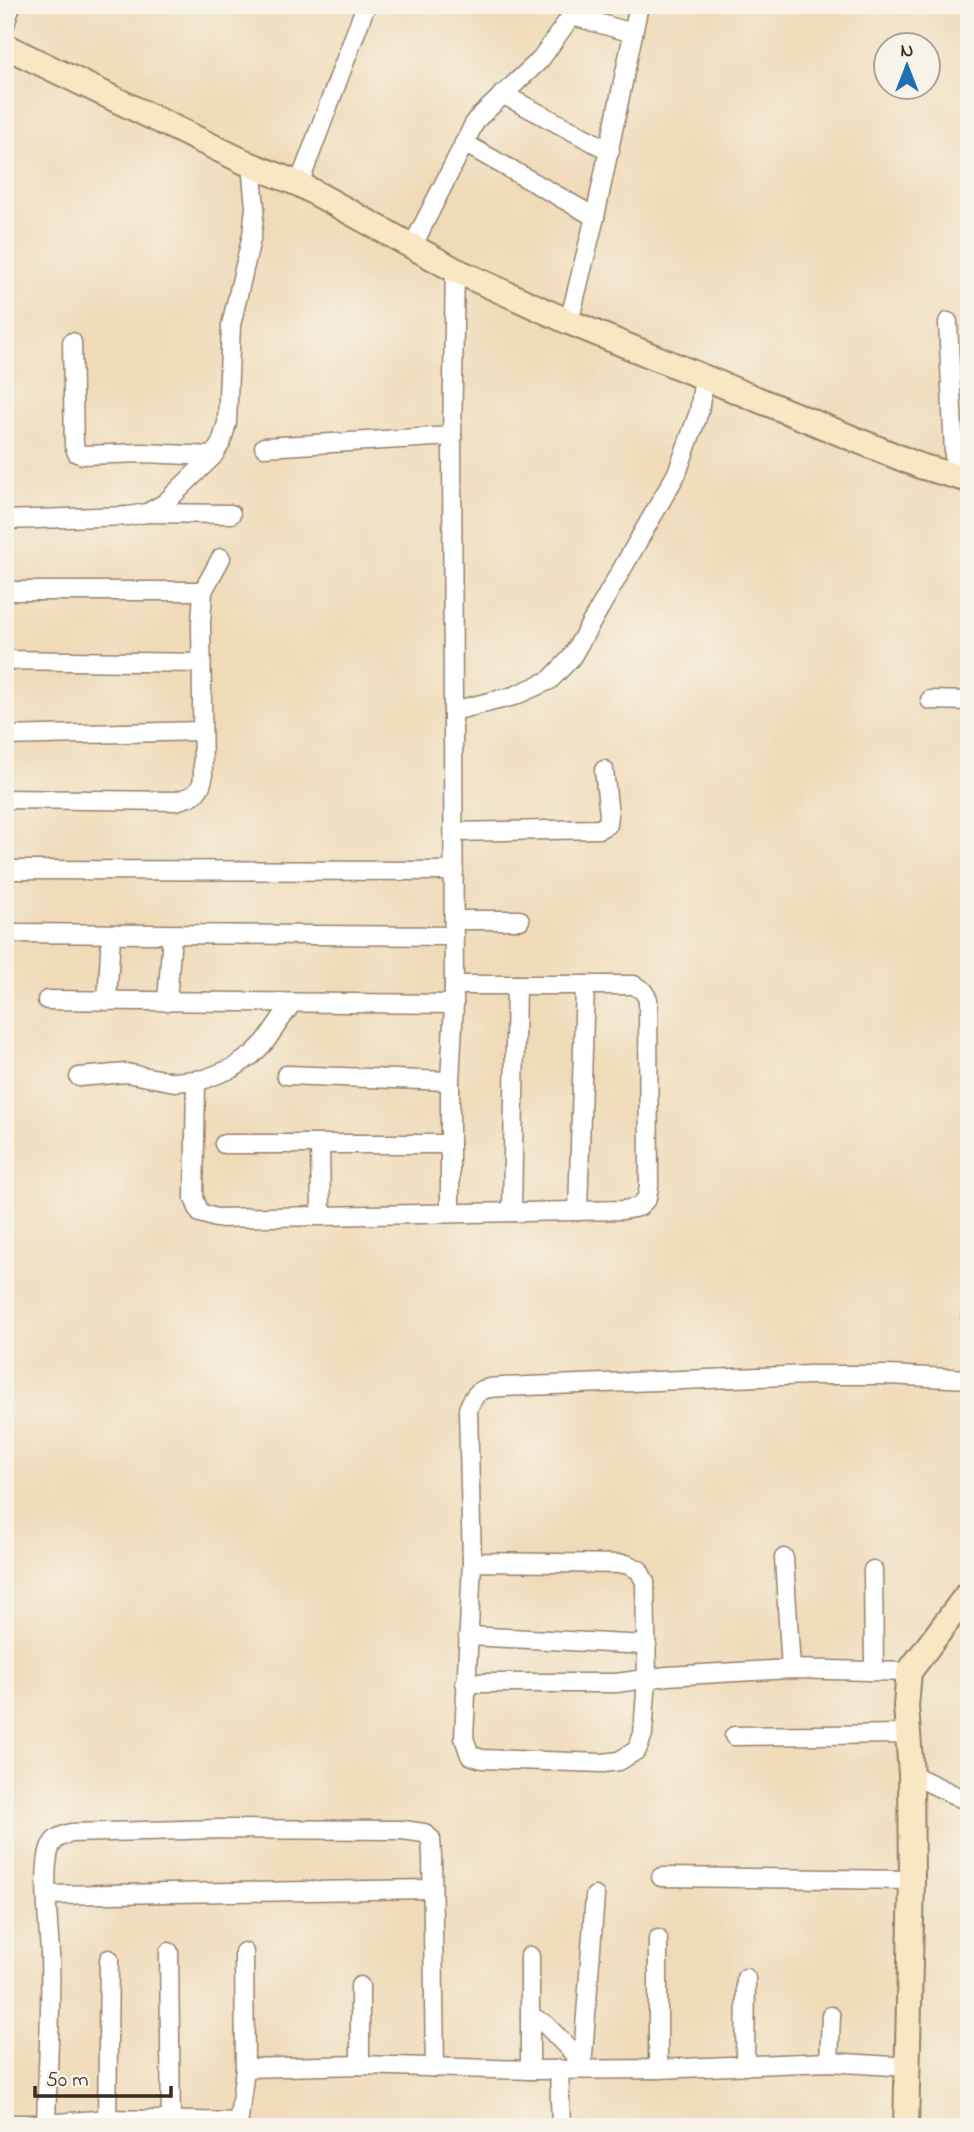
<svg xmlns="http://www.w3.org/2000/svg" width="974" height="2132" font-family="'Indie Flower',sans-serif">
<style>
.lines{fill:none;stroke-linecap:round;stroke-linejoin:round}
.lane-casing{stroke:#96826c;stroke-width:12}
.street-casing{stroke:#96826c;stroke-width:21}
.secondary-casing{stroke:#96826c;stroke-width:28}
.lane{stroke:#fff;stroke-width:9}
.street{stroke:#fff;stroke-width:18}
.secondary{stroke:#f9e7c3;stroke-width:24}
</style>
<rect width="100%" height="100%" fill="#f7f3e8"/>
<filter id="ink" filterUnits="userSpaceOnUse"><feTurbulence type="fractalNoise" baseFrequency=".0143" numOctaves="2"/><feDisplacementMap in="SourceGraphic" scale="14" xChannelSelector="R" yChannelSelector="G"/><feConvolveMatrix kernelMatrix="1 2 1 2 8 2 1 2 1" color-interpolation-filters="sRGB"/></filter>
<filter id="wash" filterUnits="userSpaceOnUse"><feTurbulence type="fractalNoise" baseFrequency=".00686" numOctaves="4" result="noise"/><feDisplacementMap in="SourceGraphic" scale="28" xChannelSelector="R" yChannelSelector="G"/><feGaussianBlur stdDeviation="1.57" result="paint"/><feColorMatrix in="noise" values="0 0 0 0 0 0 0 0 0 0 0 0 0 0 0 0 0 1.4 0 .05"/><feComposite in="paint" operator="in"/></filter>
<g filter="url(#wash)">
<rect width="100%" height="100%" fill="#f0dbb9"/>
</g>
<g filter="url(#ink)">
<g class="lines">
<defs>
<path id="lane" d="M 966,1318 L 969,1318"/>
<g id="street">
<path d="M 5,25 L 11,5"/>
<path d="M 502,94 L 610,151"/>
<path d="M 464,143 L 595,217"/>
<path d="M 299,184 L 366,5"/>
<path d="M 413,245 L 476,120 L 540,60 L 569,19 L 576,17 L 633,33"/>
<path d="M 569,322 L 595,217 L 639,5"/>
<path d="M 948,322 L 955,476"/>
<path d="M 72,342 L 74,445 L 77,453 L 83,455 L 143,453 L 213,456"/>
<path d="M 264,447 L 452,436"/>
<path d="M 147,513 L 231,514"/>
<path d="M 5,520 L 128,516 L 147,513 L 165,503 L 213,456 L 221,443 L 227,423 L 231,325 L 252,235 L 255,207 L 251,165"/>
<path d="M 5,591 L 203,591"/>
<path d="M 5,660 L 201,663"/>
<path d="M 930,700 L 969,701"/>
<path d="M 453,711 L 514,696 L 550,680 L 571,658 L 677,473 L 699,412 L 704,377"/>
<path d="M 5,736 L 201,731"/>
<path d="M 5,799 L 176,801 C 191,797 199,795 203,779 L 201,623 L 203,591 L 221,558"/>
<path d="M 454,832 L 599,829 L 608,824 L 609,815 L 604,770"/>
<path d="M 5,870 L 454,871"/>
<path d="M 454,920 L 520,920"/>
<path d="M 5,933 L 454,936"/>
<path d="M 47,1000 L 454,1004"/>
<path d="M 107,1001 L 111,935"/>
<path d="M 167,1002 L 172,935"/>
<path d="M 286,1075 L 450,1081"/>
<path d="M 79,1077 L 126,1073 L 175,1082 L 205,1079 L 233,1068 L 252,1055 L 265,1042 L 292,1003"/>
<path d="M 196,1081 L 194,1198 L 200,1213 L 216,1218 L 623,1210 L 639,1207 L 647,1198 L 649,1186 L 648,999 L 643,991 L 634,985 L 454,985"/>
<path d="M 224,1144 L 450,1144"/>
<path d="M 320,1144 L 321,1215"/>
<path d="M 578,1211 L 585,985"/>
<path d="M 512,1212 L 516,985"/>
<path d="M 450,1213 L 450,1081 L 454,1004 L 452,436 L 455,270"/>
<path d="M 784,1558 L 791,1669"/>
<path d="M 472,1562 L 626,1564 L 639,1570 L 645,1582 L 647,1678 L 643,1734 L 637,1750 L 619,1761 L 603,1763 L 482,1759 L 470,1755 L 464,1738 L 472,1562 L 468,1409 C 476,1389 482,1388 502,1387 L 809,1375 L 887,1375 L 969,1379"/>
<path d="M 873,1570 L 874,1669"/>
<path d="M 468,1636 L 647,1645"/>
<path d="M 465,1683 L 616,1683 L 667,1676 L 791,1669 L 909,1672"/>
<path d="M 734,1736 L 908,1734"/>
<path d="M 911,1774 L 969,1802"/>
<path d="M 661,1877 L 912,1880"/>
<path d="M 47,1895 L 431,1889"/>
<path d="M 658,1939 L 658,2069"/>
<path d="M 169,1952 L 171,2127"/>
<path d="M 530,1956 L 530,2070"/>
<path d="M 360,1986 L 360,2065"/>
<path d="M 530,2016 L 545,2024 L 582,2062"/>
<path d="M 829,2062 L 831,2016"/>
<path d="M 745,2066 L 746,1978"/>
<path d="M 245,2068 L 360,2065 L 530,2070 L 658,2069 L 829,2062 L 908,2067"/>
<path d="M 582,2068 L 595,1896"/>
<path d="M 559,2069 L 561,2127"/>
<path d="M 5,2124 L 46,2124 L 108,2119 L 238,2122"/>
<path d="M 46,2127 C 47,2070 52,2012 50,1955 C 49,1928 42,1871 50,1848 C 54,1838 61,1836 71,1833 L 220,1829 L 403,1830 L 424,1833 L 431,1839 L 432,1856 L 435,2068"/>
<path d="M 107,2127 L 109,1959"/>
<path d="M 238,2127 L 245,2068 L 244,1952"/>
</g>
<g id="secondary">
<path d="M 5,46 L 251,165 L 299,184 L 455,270 L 569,322 L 920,466 L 969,480"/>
<path d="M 906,2127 L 912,1880 L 911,1774 L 906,1706 L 909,1672 L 969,1592"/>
</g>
</defs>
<use href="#lane" class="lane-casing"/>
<use href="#street" class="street-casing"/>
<use href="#secondary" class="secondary-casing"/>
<use href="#lane" class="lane"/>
<use href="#street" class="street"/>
<use href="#secondary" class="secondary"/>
</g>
</g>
<rect width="974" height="2132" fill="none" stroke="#f7f3e8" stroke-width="28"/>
<g transform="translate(907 66)"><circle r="33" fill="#f7f3e8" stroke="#aca397" stroke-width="2"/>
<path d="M0-5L12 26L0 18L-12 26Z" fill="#1f6fb2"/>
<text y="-10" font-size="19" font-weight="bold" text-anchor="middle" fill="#3b2a1e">N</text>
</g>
<path d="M35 2086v10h136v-10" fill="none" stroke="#3b2a1e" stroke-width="3.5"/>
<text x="46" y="2086" font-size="21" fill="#3b2a1e" stroke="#f7f3e8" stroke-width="5" paint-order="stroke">50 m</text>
</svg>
